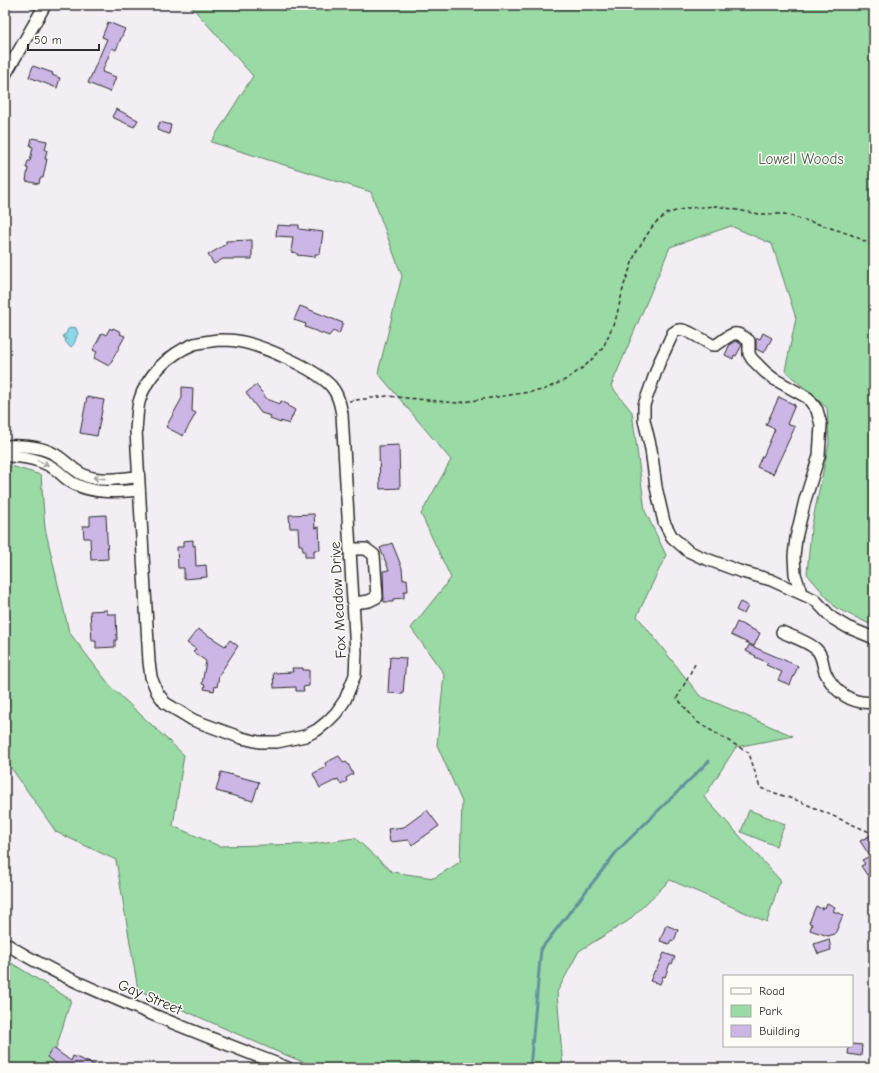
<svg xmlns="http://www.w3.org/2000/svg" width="879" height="1073" font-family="'Comic Neue',sans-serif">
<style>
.green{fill:#9adaa4;stroke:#628268}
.water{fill:#8ad7e9;stroke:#64929d}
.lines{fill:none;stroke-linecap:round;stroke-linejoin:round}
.stream{stroke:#64929d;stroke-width:3}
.building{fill:#ccb6e6;stroke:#2b2b2b}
.minor-casing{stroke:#2b2b2b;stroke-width:14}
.path{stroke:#2b2b2b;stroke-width:1.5;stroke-dasharray:4 3;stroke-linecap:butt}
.minor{stroke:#fdfcf7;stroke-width:11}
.oneway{stroke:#9e9e9b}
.labels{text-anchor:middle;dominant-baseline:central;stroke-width:3;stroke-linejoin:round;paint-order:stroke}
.park-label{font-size:15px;fill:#4c604f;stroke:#fdfcf7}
.street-label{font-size:15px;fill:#2b2b2b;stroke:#fdfcf7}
</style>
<rect width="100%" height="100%" fill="#f3eef4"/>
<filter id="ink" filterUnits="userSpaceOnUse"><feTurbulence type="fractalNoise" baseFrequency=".025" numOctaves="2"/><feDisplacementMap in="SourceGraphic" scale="8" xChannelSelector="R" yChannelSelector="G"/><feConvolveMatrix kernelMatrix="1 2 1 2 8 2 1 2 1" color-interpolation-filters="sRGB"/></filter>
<g filter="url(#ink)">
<g class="green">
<path d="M 190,5 L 874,5 L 874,626 L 836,608 L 807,574 L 811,529 L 829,443 L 827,408 L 785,371 L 796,318 L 772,244 L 731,226 L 670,247 L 611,386 L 632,412 L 645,511 L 666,555 L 637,616 L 700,696 L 793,736 L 736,747 L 704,797 L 780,880 L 767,922 L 670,880 L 628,921 L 579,951 L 557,992 L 563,1068 L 318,1068 L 278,1052 L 138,990 L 116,860 L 56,832 L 5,759 L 5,468 L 11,466 L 41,475 L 45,528 L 69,632 L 112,688 L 184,755 L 173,826 L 219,846 L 312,844 L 355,838 L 392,872 L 434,878 L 460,862 L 462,802 L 437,745 L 444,674 L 411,628 L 451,578 L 421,514 L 451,460 L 378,373 L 402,276 L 371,192 L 211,142 L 253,76 Z"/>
<path d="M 749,810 L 785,824 L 776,846 L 741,832 Z"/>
<path d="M 5,959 L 71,1000 L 50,1068 L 5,1068 Z"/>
</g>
<path class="water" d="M 73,327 L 76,328 L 78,334 C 75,338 76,343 71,347 L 69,346 L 65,341 L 66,339 L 64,338 L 63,335 L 66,334 L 68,329 Z"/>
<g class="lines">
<path class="stream" d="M 530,1068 L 541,949 L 618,850 L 709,761"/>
</g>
<g class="building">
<path d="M 108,22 L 125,29 L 116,50 L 112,48 L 102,72 L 116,77 L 110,92 L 88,83 L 107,39 L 102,37 Z"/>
<path d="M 33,66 L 53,73 L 52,75 L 60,78 L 57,88 L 29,77 Z"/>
<path d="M 116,109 L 138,120 L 134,127 L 112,117 Z"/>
<path d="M 160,122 L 171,125 L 169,134 L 157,130 Z"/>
<path d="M 32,138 L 47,141 L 45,150 L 47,150 L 45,159 L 47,159 L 43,178 L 40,178 L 39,184 L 26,181 L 28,168 L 26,168 L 28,161 L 30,161 L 33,147 L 30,146 Z"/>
<path d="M 277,225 L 291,226 L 291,225 L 299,225 L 299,229 L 323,232 L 320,254 L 315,254 L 315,257 L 297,255 L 297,253 L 291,252 L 293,237 L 276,236 Z"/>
<path d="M 252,240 L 252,259 L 223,259 L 214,264 L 208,255 L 226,244 L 226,241 Z"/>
<path d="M 300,306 L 343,323 L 339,334 L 333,331 L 329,336 L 305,327 L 306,324 L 294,320 Z"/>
<path d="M 110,328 L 112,330 L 113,328 L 121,332 L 120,334 L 125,336 L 109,366 L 94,358 L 97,352 L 93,350 L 102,333 L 106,335 Z"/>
<path d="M 763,333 L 772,338 L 764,353 L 756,349 L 756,340 L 757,338 L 760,339 Z"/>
<path d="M 736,341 L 742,345 L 736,356 L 734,355 L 733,359 L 725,355 L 730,344 Z"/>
<path d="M 256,385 L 267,399 L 280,404 L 281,401 L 289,405 L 288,406 L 295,410 L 289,424 L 281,421 L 281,423 L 270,419 L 271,416 L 261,413 L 246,393 Z"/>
<path d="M 182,387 L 193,388 L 192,411 L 196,413 L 183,436 L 166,427 L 182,398 Z"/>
<path d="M 87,397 L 104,400 L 97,436 L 80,433 Z"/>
<path d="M 779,397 L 795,405 L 787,424 L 795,427 L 773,474 L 757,467 L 762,456 L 763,457 L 775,429 L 766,425 Z"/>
<path d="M 399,445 L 400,488 L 380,489 L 379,446 Z"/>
<path d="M 314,514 L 315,528 L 319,527 L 320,550 L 314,550 L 314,557 L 305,557 L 305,551 L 303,551 L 302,545 L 299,545 L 298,528 L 290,528 L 289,515 Z"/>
<path d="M 106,515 L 108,559 L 91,560 L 90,538 L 84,538 L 83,526 L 90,526 L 90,516 Z"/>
<path d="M 193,540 L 193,546 L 195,545 L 196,566 L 206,565 L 207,577 L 184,579 L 184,568 L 178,568 L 177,547 L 183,547 L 183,541 Z"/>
<path d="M 392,543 L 402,568 L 403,580 L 407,579 L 408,591 L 404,591 L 404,598 L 393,599 L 393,602 L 384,602 L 383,571 L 389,570 L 380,548 Z"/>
<path d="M 740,602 L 748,606 L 744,614 L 736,610 Z"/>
<path d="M 107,610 L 107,614 L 116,614 L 117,640 L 115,640 L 115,647 L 96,648 L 96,641 L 92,641 L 90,611 Z"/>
<path d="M 737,622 L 760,633 L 754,646 L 731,635 Z"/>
<path d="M 198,629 L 225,646 L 230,640 L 238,646 L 219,675 L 217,687 L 215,686 L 214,691 L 204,689 L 205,685 L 202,684 L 206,661 L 193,652 L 196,649 L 187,643 Z"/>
<path d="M 749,645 L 798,666 L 790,685 L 778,680 L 782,672 L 766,665 L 768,663 L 755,657 L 756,656 L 746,651 Z"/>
<path d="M 390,657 L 406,658 L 403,694 L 388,693 Z"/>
<path d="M 292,668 L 303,668 L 303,670 L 309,670 L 309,686 L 303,687 L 304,691 L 296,691 L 296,687 L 274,688 L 273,673 L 293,672 Z"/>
<path d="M 339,756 L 344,763 L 346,762 L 348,764 L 353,774 L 346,778 L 347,781 L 341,785 L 338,779 L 320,788 L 313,774 L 314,773 L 326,767 L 325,763 Z"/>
<path d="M 221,772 L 259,782 L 253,801 L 216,791 Z"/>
<path d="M 427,810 L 439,826 L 412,845 L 409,840 L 390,842 L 388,829 L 404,827 Z"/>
<path d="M 871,835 L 874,840 L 874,872 L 867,875 L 861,866 L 865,864 L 862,860 L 870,856 L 860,841 Z"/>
<path d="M 827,903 L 835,907 L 833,911 L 843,915 L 835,934 L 828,936 L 810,930 L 812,924 L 809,923 L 816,906 L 822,909 L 823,907 L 825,908 Z"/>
<path d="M 666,925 L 678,930 L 674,941 L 671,940 L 669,944 L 660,941 Z"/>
<path d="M 829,939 L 831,950 L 818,954 L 814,944 Z"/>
<path d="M 664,953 L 675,957 L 672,964 L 670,963 L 665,977 L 663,976 L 660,984 L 650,981 L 655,970 L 656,971 Z"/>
<path d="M 852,1044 L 862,1045 L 861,1056 L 848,1054 L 849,1046 L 852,1046 Z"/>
<path d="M 53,1048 L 71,1061 L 73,1056 L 102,1068 L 62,1068 L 47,1057 Z"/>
</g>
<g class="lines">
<defs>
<g id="minor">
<path d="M 5,75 L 45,5"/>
<path d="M 219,340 C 225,340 231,340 237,341 C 262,345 314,368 331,386 C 338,394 340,404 342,414 L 356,652 L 355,675 L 345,700 L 336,713 L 327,722 L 317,730 L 305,736 L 277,742 L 259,742 L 242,738 L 193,720 L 165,703 L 157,692 L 151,677 L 149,662 L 136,430 C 137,421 137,411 139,402 C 146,376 169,354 194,344 C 202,342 211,341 219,340 Z"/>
<path d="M 5,446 C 22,445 44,446 59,457 C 68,463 75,472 86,476 C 102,482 122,478 138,477"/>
<path d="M 5,456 C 23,456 40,459 55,469 C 62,474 67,481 75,484 C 94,494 118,492 139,490"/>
<path d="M 350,549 L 366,549 L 374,555 L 377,597 L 369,601 L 354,603"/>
<path d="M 801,593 L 795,574 L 794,556 L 796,538 L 805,500 L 819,456 L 821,425 L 817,410 L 808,398 L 774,379 L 765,372 L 752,359 L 749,354 L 749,341 C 733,327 731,336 716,345 L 712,345 C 705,341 685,328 679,330 C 676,330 675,332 673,333 L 659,363 L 644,405 L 644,420 L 651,449 L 656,487 L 664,522 L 672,537 L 688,551 L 701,557 L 739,571 L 771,580 L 815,600 L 832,618 L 847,627 L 874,638"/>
<path d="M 782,632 C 793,637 807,641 816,649 C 823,655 822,664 825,672 C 834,692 852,705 874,702"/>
<path d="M 5,943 C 40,966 78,983 116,999 C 173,1024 231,1046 288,1068"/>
</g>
</defs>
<use href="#minor" class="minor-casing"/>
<g class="path">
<path d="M 349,401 L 387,396 L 457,403 L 543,390 L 565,380 L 584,367 L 603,348 L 616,318 L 624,285 L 636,252 L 654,224 L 668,213 L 688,208 L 716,206 L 759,214 L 784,214 L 825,226 L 852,235 L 874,246"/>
<path d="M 695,664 L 677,698 L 697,722 L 749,753 L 760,788 L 799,801 L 874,834"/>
</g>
<use href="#minor" class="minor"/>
</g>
<defs><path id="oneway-shaft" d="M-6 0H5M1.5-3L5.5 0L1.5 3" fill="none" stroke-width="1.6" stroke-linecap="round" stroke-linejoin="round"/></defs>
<g class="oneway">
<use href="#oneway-shaft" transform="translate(43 463) rotate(24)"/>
<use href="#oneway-shaft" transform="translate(99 478) rotate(-174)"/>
</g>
</g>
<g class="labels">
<g class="park-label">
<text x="801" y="159">Lowell Woods</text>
</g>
<g class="street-label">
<text transform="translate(338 600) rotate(-93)">Fox Meadow Drive</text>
<text transform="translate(150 997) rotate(23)">Gay Street</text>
</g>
</g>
<rect width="879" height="1073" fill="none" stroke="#fdfcf7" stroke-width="20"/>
<rect x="10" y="10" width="859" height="1053" fill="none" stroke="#2b2b2b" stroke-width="1.5" filter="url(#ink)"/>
<rect x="723" y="975" width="130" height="72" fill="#fdfcf7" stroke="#a9a8a5"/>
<rect x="731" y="988" width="20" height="6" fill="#fdfcf7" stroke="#a9a8a5"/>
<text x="759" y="995" font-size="12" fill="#2b2b2b">Road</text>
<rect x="731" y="1005" width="20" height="12" fill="#9adaa4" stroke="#a9a8a5"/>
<text x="759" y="1015" font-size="12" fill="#2b2b2b">Park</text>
<rect x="731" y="1025" width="20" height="12" fill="#ccb6e6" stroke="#a9a8a5"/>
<text x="759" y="1035" font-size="12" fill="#2b2b2b">Building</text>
<path d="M28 44v6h71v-6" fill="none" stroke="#2b2b2b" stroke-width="2"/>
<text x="34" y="44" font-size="12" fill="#2b2b2b" stroke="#fdfcf7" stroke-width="3" paint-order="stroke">50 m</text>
</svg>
